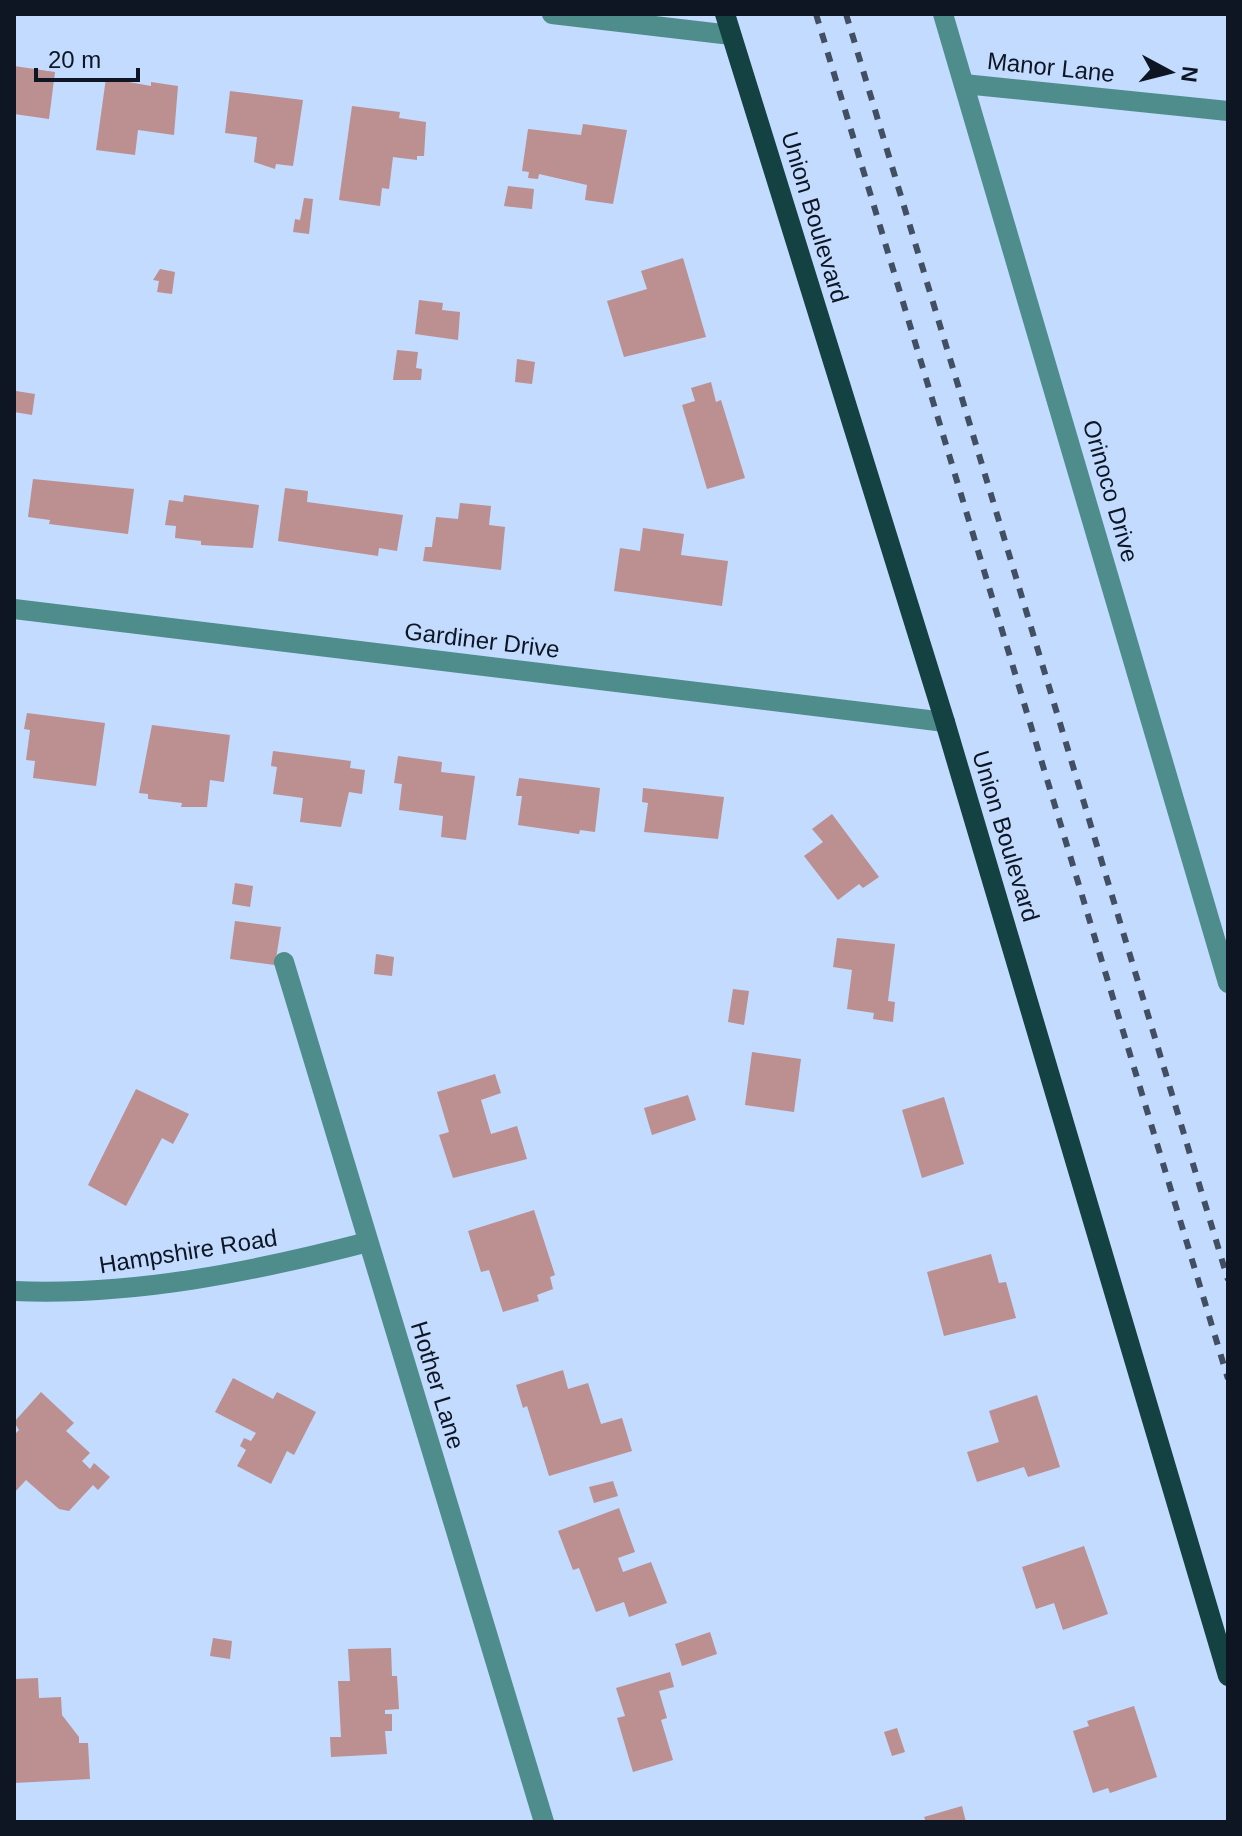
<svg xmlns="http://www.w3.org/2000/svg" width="1242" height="1836" font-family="Arial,sans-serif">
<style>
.building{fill:#bc8f90}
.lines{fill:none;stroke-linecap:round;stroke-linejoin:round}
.minor{stroke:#4f8c8c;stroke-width:20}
.major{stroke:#144141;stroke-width:20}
.rail{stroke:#424f62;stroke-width:6;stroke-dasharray:10 10;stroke-linecap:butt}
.labels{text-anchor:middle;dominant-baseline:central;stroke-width:8;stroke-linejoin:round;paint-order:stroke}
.street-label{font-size:24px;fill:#0d1622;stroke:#c2dbfe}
</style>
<rect width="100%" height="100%" fill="#c2dbfe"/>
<g class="building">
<path d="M 14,66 L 55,72 L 49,119 L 14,114 Z"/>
<path d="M 106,78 L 151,86 L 151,82 L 178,86 L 174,135 L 138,130 L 135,155 L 96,150 Z"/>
<path d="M 230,91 L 303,100 L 293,166 L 276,164 L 275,169 L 254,162 L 257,137 L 225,133 Z"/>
<path d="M 352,106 L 400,112 L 399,118 L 426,122 L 424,156 L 417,156 L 417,160 L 393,157 L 389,189 L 382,188 L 380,206 L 339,200 Z"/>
<path d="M 583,124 L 627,130 L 613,204 L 585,200 L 587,185 L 539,174 L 538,179 L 528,178 L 529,172 L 522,171 L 528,129 L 581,135 Z"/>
<path d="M 508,186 L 534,189 L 532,209 L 504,206 Z"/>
<path d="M 304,198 L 313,199 L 309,234 L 293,232 L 295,219 L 300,220 Z"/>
<path d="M 683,258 L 706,337 L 624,357 L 607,301 L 647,289 L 641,271 Z"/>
<path d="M 160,269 L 175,272 L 172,294 L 157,292 L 159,281 L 153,280 Z"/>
<path d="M 419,300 L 443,303 L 442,310 L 460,312 L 458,340 L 415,334 Z"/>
<path d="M 397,350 L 418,352 L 416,368 L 422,369 L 421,380 L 393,380 Z"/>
<path d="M 517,359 L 535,362 L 532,384 L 515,382 Z"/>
<path d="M 711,382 L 716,402 L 721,400 L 745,478 L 707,489 L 682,405 L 695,401 L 691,388 Z"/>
<path d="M 16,391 L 35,394 L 32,415 L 14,412 Z"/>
<path d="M 33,479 L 134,489 L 128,534 L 49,524 L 50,520 L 28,517 Z"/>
<path d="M 285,488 L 308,491 L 307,502 L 403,515 L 397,551 L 379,548 L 378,556 L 278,541 Z"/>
<path d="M 184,495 L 259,505 L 253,548 L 201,545 L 201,541 L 175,538 L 176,526 L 165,525 L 169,500 L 183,502 Z"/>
<path d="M 460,503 L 491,506 L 489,525 L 505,527 L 501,570 L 423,561 L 425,547 L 432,547 L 436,517 L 458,519 Z"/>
<path d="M 643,528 L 684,534 L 681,555 L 728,561 L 722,606 L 614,591 L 620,548 L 640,551 Z"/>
<path d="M 27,713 L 105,723 L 96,786 L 33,778 L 35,761 L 26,760 L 30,730 L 24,729 Z"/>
<path d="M 152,725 L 230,735 L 224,782 L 210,780 L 207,807 L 181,807 L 182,803 L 148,799 L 148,794 L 139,793 Z"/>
<path d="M 273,751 L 351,761 L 350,768 L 365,770 L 362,794 L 349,792 L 341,827 L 300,822 L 303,798 L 273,794 L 277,767 L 271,766 Z"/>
<path d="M 398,756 L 442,762 L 441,772 L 475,776 L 466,840 L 441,837 L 443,816 L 399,810 L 402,784 L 394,783 Z"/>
<path d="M 519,778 L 600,788 L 595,832 L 580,830 L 579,834 L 518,825 L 522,796 L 516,796 Z"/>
<path d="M 643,788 L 724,797 L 718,839 L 644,832 L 648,803 L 642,802 Z"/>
<path d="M 832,814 L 879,877 L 863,888 L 859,884 L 838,900 L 804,856 L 823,842 L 812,829 Z"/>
<path d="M 235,883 L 253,886 L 250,907 L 232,904 Z"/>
<path d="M 235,921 L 281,927 L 275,965 L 230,959 Z"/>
<path d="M 837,938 L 895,944 L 888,1001 L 895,1002 L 893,1022 L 873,1019 L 874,1013 L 847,1009 L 852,970 L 833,967 Z"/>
<path d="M 376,954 L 394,957 L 392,976 L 374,974 Z"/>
<path d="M 733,989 L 749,991 L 744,1025 L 728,1022 Z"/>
<path d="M 752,1052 L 801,1059 L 794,1112 L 745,1105 Z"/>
<path d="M 495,1074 L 501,1093 L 481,1100 L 491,1134 L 517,1126 L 527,1159 L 453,1178 L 439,1135 L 449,1132 L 437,1092 Z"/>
<path d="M 136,1089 L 189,1114 L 173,1144 L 162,1138 L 126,1206 L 88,1185 Z"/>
<path d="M 688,1095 L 696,1120 L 652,1135 L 644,1108 Z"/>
<path d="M 944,1097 L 964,1164 L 922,1178 L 902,1110 Z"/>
<path d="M 534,1210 L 555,1275 L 550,1277 L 553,1289 L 537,1295 L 539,1301 L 503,1312 L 489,1270 L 481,1272 L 468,1231 Z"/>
<path d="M 991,1254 L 999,1283 L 1006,1282 L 1016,1318 L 944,1336 L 927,1272 Z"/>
<path d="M 563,1370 L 568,1389 L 588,1383 L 601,1424 L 622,1418 L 632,1451 L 549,1476 L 527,1406 L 523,1408 L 516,1385 Z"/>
<path d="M 233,1378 L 273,1399 L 277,1392 L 316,1412 L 294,1455 L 287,1451 L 271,1484 L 237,1466 L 246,1450 L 240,1446 L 244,1438 L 251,1441 L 256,1433 L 215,1412 Z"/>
<path d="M 41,1392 L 74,1423 L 66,1431 L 90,1453 L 82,1461 L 90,1469 L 94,1463 L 110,1477 L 98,1490 L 93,1485 L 69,1511 L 59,1509 L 26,1480 L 14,1493 L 14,1435 L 19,1430 L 14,1422 Z"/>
<path d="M 1037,1395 L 1060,1467 L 1028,1477 L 1024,1467 L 977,1482 L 967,1452 L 999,1442 L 989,1411 Z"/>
<path d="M 613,1481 L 618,1496 L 594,1503 L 589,1487 Z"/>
<path d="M 619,1508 L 635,1552 L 618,1558 L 623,1572 L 651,1562 L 667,1603 L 629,1617 L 624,1602 L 596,1612 L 579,1568 L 573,1570 L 558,1531 Z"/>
<path d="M 1084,1546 L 1108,1614 L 1063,1630 L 1054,1603 L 1036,1609 L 1022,1567 Z"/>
<path d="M 710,1632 L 717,1654 L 682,1666 L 675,1644 Z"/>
<path d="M 213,1638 L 232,1641 L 230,1659 L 210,1656 Z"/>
<path d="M 391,1648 L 392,1676 L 397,1676 L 399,1709 L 385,1710 L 385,1714 L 392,1714 L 392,1731 L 385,1731 L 387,1754 L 331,1757 L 330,1737 L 341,1737 L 338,1681 L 350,1681 L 348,1649 Z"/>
<path d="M 670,1672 L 674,1687 L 659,1691 L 667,1718 L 661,1720 L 673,1760 L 633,1772 L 617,1718 L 625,1716 L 616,1688 Z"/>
<path d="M 38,1678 L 39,1698 L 61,1697 L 62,1715 L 79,1737 L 79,1743 L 88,1743 L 90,1779 L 14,1783 L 14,1679 Z"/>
<path d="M 1134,1706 L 1157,1777 L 1110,1793 L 1108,1788 L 1093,1793 L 1073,1731 L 1089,1726 L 1087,1721 Z"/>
<path d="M 897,1728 L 905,1752 L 892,1756 L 884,1732 Z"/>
<path d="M 962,1806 L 966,1822 L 926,1822 L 924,1817 Z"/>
</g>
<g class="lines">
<g class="minor">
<path d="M 552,14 L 731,35"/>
<path d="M 943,14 L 1228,983"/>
<path d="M 964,84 L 1228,111"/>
<path d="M 14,609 L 945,722"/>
<path d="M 284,962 L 544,1822"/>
<path d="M 14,1291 C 134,1296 252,1272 368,1242"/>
</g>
<path class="major" d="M 725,14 L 945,722 L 1228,1676"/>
<g class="rail">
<path d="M 816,14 L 1228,1379"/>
<path d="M 846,14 L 1228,1280"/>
</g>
</g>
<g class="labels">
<g class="street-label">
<text transform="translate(1051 67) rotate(6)">Manor Lane</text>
<text transform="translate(815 217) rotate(73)">Union Boulevard</text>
<text transform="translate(1111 491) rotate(74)">Orinoco Drive</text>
<text transform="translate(482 640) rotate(7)">Gardiner Drive</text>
<text transform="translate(1006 836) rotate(73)">Union Boulevard</text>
<text transform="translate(188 1251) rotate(-9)">Hampshire Road</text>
<text transform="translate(438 1385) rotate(73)">Hother Lane</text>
</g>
</g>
<rect width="1242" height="1836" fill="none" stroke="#0d1622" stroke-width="32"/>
<g transform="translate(1170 72) rotate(97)" stroke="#c2dbfe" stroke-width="6" paint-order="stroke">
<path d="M0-6L14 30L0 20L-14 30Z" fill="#0d1622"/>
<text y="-12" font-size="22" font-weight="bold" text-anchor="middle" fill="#0d1622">N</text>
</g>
<path d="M36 68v12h102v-12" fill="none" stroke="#0d1622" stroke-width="4"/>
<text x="48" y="68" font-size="24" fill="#0d1622" stroke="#c2dbfe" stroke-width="6" paint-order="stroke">20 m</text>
</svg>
